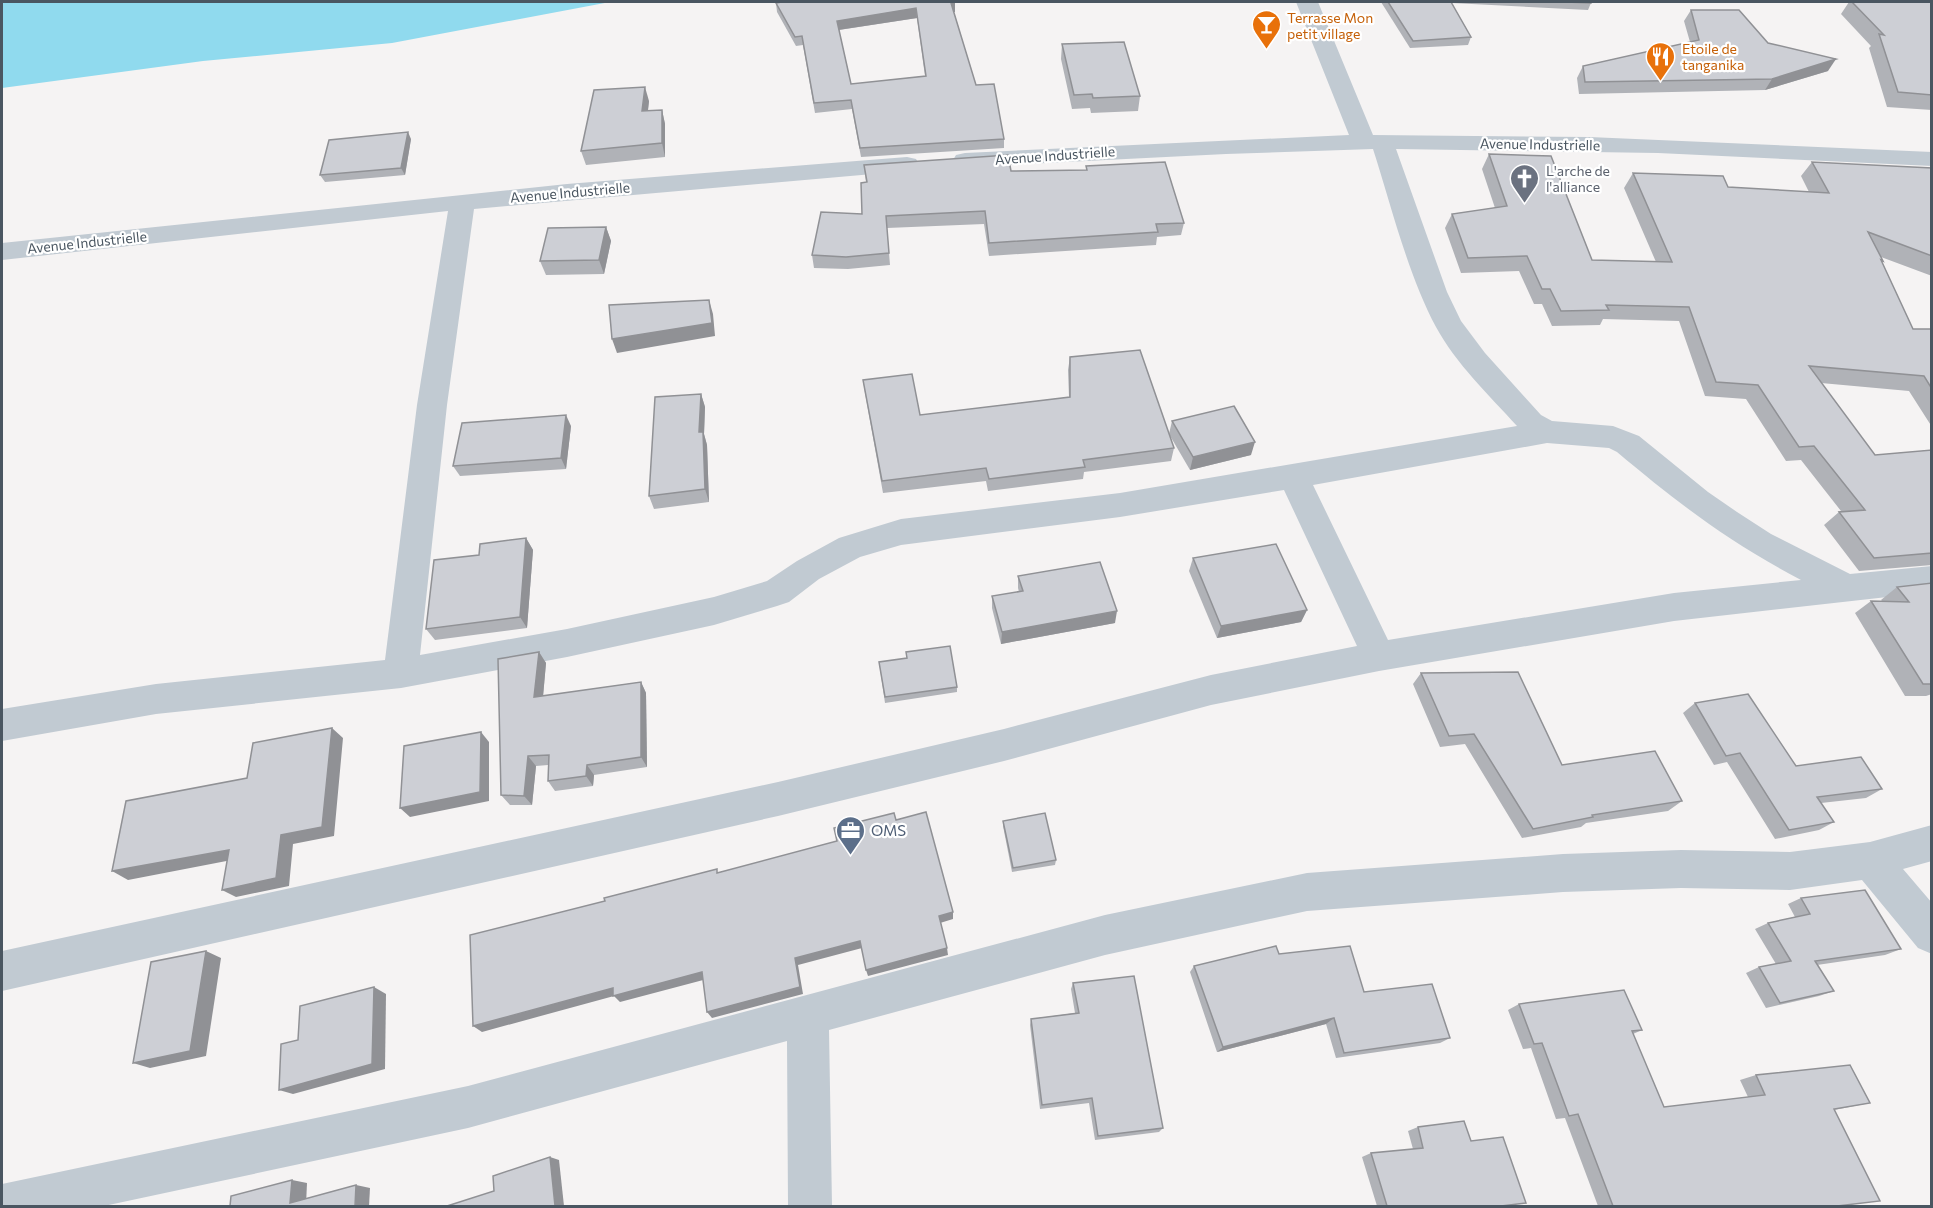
<svg xmlns="http://www.w3.org/2000/svg" width="1933" height="1208" font-family="Commissioner,sans-serif">
<style>
.water{fill:#90daee}
.lines{fill:none;stroke-linecap:round;stroke-linejoin:round}
.minor{fill:#c1cad2;fill-rule:evenodd}
.wall{fill:#b0b2b7;fill-rule:evenodd}
.shaded-wall{fill:#909195}
.building{fill:#cdcfd5;stroke:#909195;stroke-width:1.5;fill-rule:evenodd}
.labels{text-anchor:middle;dominant-baseline:central;stroke-width:4.5;stroke-linejoin:round;paint-order:stroke}
.far-food-label{font-size:14px;fill:#c56008;stroke:#fff;text-anchor:start}
.far-street-label{font-size:14px;fill:#4a5661;stroke:#fff}
.far-worship-label{font-size:14px;fill:#5b616d;stroke:#fff;text-anchor:start}
.service-label{font-size:15px;fill:#4e5e75;stroke:#fff;text-anchor:start}
</style>
<rect width="100%" height="100%" fill="#f5f3f3"/>
<path class="water" d="M 2,2 L 610,2 L 392,43 L 203,61 L 2,88 Z"/>
<g class="lines">
<g class="minor">
<path d="M 1296,2 L 1318,2 L 1373,135 L 1589,137 L 1932,152 L 1932,166 L 1658,153 L 1396,149 L 1447,292 L 1461,321 L 1485,353 L 1541,415 L 1552,421 L 1613,426 L 1639,436 L 1708,492 L 1737,512 L 1771,534 L 1850,574 L 1932,566 L 1932,592 L 1674,621 L 1379,671 L 1211,705 L 1004,761 L 778,816 L 2,991 L 2,951 L 778,782 L 1004,729 L 1211,675 L 1357,646 L 1284,490 L 1120,517 L 901,545 L 860,557 L 819,579 L 789,602 L 777,606 L 714,625 L 567,657 L 401,688 L 156,714 L 2,741 L 2,709 L 156,684 L 385,660 L 417,405 L 448,211 L 2,260 L 2,243 L 567,184 L 907,157 L 916,159 L 919,164 L 916,169 L 907,171 L 474,209 L 447,405 L 420,655 L 567,629 L 714,597 L 767,581 L 797,561 L 839,538 L 901,519 L 1120,493 L 1517,426 C 1489,395 1456,364 1436,327 C 1408,275 1391,205 1373,149 L 1226,154 L 965,167 L 956,165 L 953,160 L 956,155 L 965,153 L 1349,135 ZM 1547,443 L 1609,448 L 1617,452 C 1679,504 1729,542 1801,580 L 1674,593 L 1388,640 L 1313,485 Z"/>
<path d="M 1932,825 L 1932,861 L 1903,869 L 1932,903 L 1932,954 L 1918,948 L 1862,880 L 1790,890 L 1681,888 L 1563,892 L 1307,911 L 1105,955 L 829,1030 L 832,1206 L 788,1206 L 787,1041 L 468,1128 L 104,1206 L 2,1206 L 2,1184 L 468,1086 L 1105,915 L 1307,873 L 1563,854 L 1681,850 L 1790,852 L 1870,842 Z"/>
</g>
</g>
<g class="wall">
<path d="M 1381,2 L 1451,2 L 1471,37 L 1468,45 L 1410,48 Z"/>
<path d="M 1451,2 L 1591,2 L 1591,3 L 1588,10 L 1452,3 Z"/>
<path d="M 1849,2 L 1932,2 L 1932,110 L 1887,107 L 1869,48 L 1871,46 L 1841,14 Z"/>
<path d="M 776,3 L 955,12 L 954,12 L 976,85 L 1004,139 L 1004,148 L 861,157 L 852,109 L 815,113 L 803,45 L 796,46 L 777,12 ZM 917,18 L 925,76 L 851,84 L 839,30 Z"/>
<path d="M 1691,10 L 1768,43 L 1828,71 L 1765,90 L 1579,94 L 1577,78 L 1583,66 L 1690,42 L 1684,21 Z"/>
<path d="M 1062,44 L 1140,96 L 1138,111 L 1091,113 L 1090,108 L 1072,109 L 1061,59 Z"/>
<path d="M 649,101 L 648,111 L 662,110 L 665,124 L 665,157 L 586,165 L 581,151 Z"/>
<path d="M 411,139 L 405,175 L 325,182 L 320,175 Z"/>
<path d="M 1489,154 L 1592,260 L 1656,262 L 1624,188 L 1633,173 L 1728,187 L 1809,192 L 1801,176 L 1812,162 L 1932,168 L 1932,276 L 1881,257 L 1883,261 L 1882,262 L 1913,329 L 1932,329 L 1932,427 L 1909,391 L 1821,383 L 1875,455 L 1932,450 L 1932,565 L 1859,571 L 1824,525 L 1839,512 L 1841,511 L 1801,460 L 1786,461 L 1746,399 L 1705,396 L 1679,321 L 1603,319 L 1600,325 L 1552,326 L 1542,304 L 1534,304 L 1519,271 L 1461,273 L 1445,228 L 1452,214 L 1495,208 L 1482,169 Z"/>
<path d="M 864,165 L 1011,171 L 1086,170 L 1086,166 L 1184,223 L 1181,235 L 1157,237 L 1156,245 L 989,256 L 984,224 L 887,228 L 890,265 L 848,269 L 814,268 L 812,255 L 862,214 L 866,182 Z"/>
<path d="M 606,227 L 611,241 L 604,274 L 546,275 L 540,261 Z"/>
<path d="M 1070,357 L 1174,448 L 1171,461 L 1084,472 L 1083,479 L 988,491 L 986,481 L 883,493 L 865,393 L 863,380 L 920,415 L 1069,397 L 1068,370 Z"/>
<path d="M 701,394 L 705,407 L 704,434 L 707,445 L 709,502 L 654,509 L 649,496 Z"/>
<path d="M 1172,421 L 1251,455 L 1190,470 L 1169,434 Z"/>
<path d="M 571,426 L 566,469 L 460,476 L 453,466 Z"/>
<path d="M 526,538 L 533,550 L 527,628 L 435,640 L 426,629 L 479,555 Z"/>
<path d="M 1193,558 L 1307,610 L 1301,622 L 1217,638 L 1189,571 Z"/>
<path d="M 1018,576 L 1115,623 L 1001,644 L 992,608 L 992,596 L 1019,592 L 1018,588 Z"/>
<path d="M 1932,583 L 1932,694 L 1926,696 L 1905,696 L 1855,613 L 1871,601 L 1882,601 L 1881,600 L 1897,587 Z"/>
<path d="M 539,652 L 546,663 L 543,696 L 641,682 L 646,693 L 647,767 L 594,775 L 593,786 L 555,791 L 548,781 L 548,765 L 536,766 L 532,805 L 510,805 L 501,795 Z"/>
<path d="M 879,662 L 957,687 L 957,692 L 885,703 Z"/>
<path d="M 1421,673 L 1562,765 L 1682,801 L 1668,811 L 1586,823 L 1581,827 L 1522,838 L 1465,744 L 1440,747 L 1413,684 Z"/>
<path d="M 1695,703 L 1796,766 L 1882,789 L 1866,798 L 1821,803 L 1834,822 L 1819,830 L 1775,839 L 1727,762 L 1714,765 L 1683,713 Z"/>
<path d="M 1003,821 L 1056,860 L 1055,865 L 1012,872 L 1003,826 Z"/>
<path d="M 1801,898 L 1901,949 L 1885,955 L 1817,965 L 1834,991 L 1819,996 L 1766,1008 L 1746,973 L 1759,967 L 1776,964 L 1755,929 L 1768,923 L 1795,917 L 1788,904 Z"/>
<path d="M 1279,954 L 1364,992 L 1450,1038 L 1440,1043 L 1336,1058 L 1326,1024 L 1217,1052 L 1190,972 L 1194,966 Z"/>
<path d="M 1073,983 L 1163,1128 L 1159,1132 L 1095,1140 L 1089,1103 L 1040,1109 L 1030,1025 L 1031,1019 L 1075,1013 L 1071,989 Z"/>
<path d="M 1519,1004 L 1642,1030 L 1633,1034 L 1664,1107 L 1748,1097 L 1740,1080 L 1756,1075 L 1870,1103 L 1834,1110 L 1837,1206 L 1598,1206 L 1565,1118 L 1556,1119 L 1531,1048 L 1523,1049 L 1508,1010 Z"/>
<path d="M 1418,1127 L 1471,1141 L 1526,1203 L 1501,1206 L 1377,1206 L 1362,1157 L 1371,1153 L 1413,1149 L 1408,1131 Z"/>
</g>
<g class="shaded-wall">
<path d="M 955,2 L 955,12 L 951,12 L 951,3 Z"/>
<path d="M 916,8 L 917,18 L 838,30 L 837,21 Z"/>
<path d="M 1836,59 L 1828,71 L 1765,90 L 1772,79 Z"/>
<path d="M 645,87 L 649,101 L 646,125 L 642,111 Z"/>
<path d="M 662,110 L 665,124 L 665,157 L 662,143 Z"/>
<path d="M 408,132 L 411,139 L 405,175 L 401,168 Z"/>
<path d="M 606,227 L 611,241 L 604,274 L 599,260 Z"/>
<path d="M 709,300 L 713,314 L 715,336 L 617,353 L 612,339 Z"/>
<path d="M 701,394 L 705,407 L 704,434 L 707,445 L 709,502 L 705,489 L 699,432 Z"/>
<path d="M 566,415 L 571,426 L 566,469 L 561,458 Z"/>
<path d="M 1255,442 L 1251,455 L 1190,470 L 1193,457 Z"/>
<path d="M 526,538 L 533,550 L 527,628 L 520,617 Z"/>
<path d="M 1307,610 L 1301,622 L 1217,638 L 1221,626 Z"/>
<path d="M 1117,611 L 1115,623 L 1001,644 L 1002,632 Z"/>
<path d="M 539,652 L 546,663 L 542,708 L 534,697 Z"/>
<path d="M 641,682 L 646,693 L 647,767 L 641,757 Z"/>
<path d="M 332,728 L 343,738 L 334,836 L 293,844 L 289,886 L 236,897 L 222,890 Z"/>
<path d="M 481,732 L 489,742 L 489,801 L 410,817 L 400,808 Z"/>
<path d="M 528,756 L 536,766 L 532,805 L 524,796 Z"/>
<path d="M 587,765 L 594,775 L 593,786 L 586,776 Z"/>
<path d="M 229,850 L 242,858 L 128,880 L 112,871 Z"/>
<path d="M 953,912 L 953,919 L 940,923 L 939,916 Z"/>
<path d="M 860,941 L 862,948 L 798,965 L 803,994 L 712,1018 L 707,1012 L 795,958 Z"/>
<path d="M 947,948 L 948,955 L 868,976 L 866,970 Z"/>
<path d="M 206,951 L 221,958 L 206,1056 L 150,1068 L 133,1063 Z"/>
<path d="M 702,972 L 707,979 L 620,1002 L 614,996 L 482,1032 L 473,1026 L 613,988 Z"/>
<path d="M 374,987 L 386,994 L 385,1069 L 293,1094 L 279,1090 Z"/>
<path d="M 1334,1018 L 1326,1024 L 1217,1052 L 1223,1047 Z"/>
<path d="M 550,1157 L 559,1160 L 564,1206 L 555,1206 Z"/>
<path d="M 292,1180 L 307,1183 L 306,1205 L 290,1203 Z"/>
<path d="M 356,1185 L 370,1188 L 369,1206 L 355,1206 Z"/>
</g>
<g class="building">
<path d="M 782,2 L 955,2 L 951,3 L 976,85 L 994,84 L 1004,139 L 860,148 L 851,100 L 814,103 L 802,36 L 795,37 L 776,3 ZM 916,8 L 926,76 L 851,84 L 837,21 Z"/>
<path d="M 1388,2 L 1451,2 L 1471,37 L 1413,41 Z"/>
<path d="M 1565,2 L 1591,2 L 1591,3 Z"/>
<path d="M 1852,2 L 1932,2 L 1932,95 L 1898,92 L 1879,34 L 1884,35 Z"/>
<path d="M 1691,10 L 1739,10 L 1768,43 L 1836,59 L 1772,79 L 1585,82 L 1583,66 L 1699,40 Z"/>
<path d="M 1124,42 L 1140,96 L 1093,98 L 1092,94 L 1074,95 L 1062,44 Z"/>
<path d="M 645,87 L 642,111 L 662,110 L 662,143 L 581,151 L 594,90 Z"/>
<path d="M 408,132 L 401,168 L 320,175 L 329,140 Z"/>
<path d="M 1489,154 L 1551,156 L 1592,260 L 1672,262 L 1633,173 L 1723,176 L 1728,187 L 1829,193 L 1812,162 L 1932,168 L 1932,256 L 1868,232 L 1883,261 L 1881,260 L 1913,329 L 1932,329 L 1932,389 L 1924,376 L 1809,366 L 1875,455 L 1932,450 L 1932,553 L 1874,558 L 1839,512 L 1865,510 L 1814,446 L 1799,447 L 1758,385 L 1716,382 L 1689,307 L 1606,305 L 1609,310 L 1561,311 L 1550,289 L 1542,289 L 1527,256 L 1468,258 L 1452,214 L 1507,206 Z"/>
<path d="M 1008,155 L 1011,171 L 1087,170 L 1086,166 L 1165,162 L 1184,223 L 1156,224 L 1158,232 L 989,243 L 985,211 L 886,216 L 889,253 L 846,257 L 812,255 L 821,212 L 862,214 L 861,183 L 867,182 L 864,165 Z"/>
<path d="M 606,227 L 599,260 L 540,261 L 548,228 Z"/>
<path d="M 709,300 L 712,323 L 612,339 L 609,305 Z"/>
<path d="M 1140,350 L 1174,448 L 1083,460 L 1085,467 L 989,479 L 986,468 L 882,481 L 863,380 L 912,374 L 920,415 L 1070,397 L 1070,357 Z"/>
<path d="M 701,394 L 699,432 L 703,432 L 705,489 L 649,496 L 655,397 Z"/>
<path d="M 1234,406 L 1255,442 L 1193,457 L 1172,421 Z"/>
<path d="M 566,415 L 561,458 L 453,466 L 462,423 Z"/>
<path d="M 526,538 L 520,617 L 426,629 L 434,560 L 479,555 L 480,544 Z"/>
<path d="M 1276,544 L 1307,610 L 1221,626 L 1193,558 Z"/>
<path d="M 1100,562 L 1117,611 L 1002,632 L 992,596 L 1023,591 L 1018,576 Z"/>
<path d="M 1932,583 L 1932,684 L 1923,684 L 1871,601 L 1909,602 L 1897,587 Z"/>
<path d="M 950,646 L 957,687 L 885,697 L 879,662 L 907,658 L 906,652 Z"/>
<path d="M 539,652 L 534,697 L 641,682 L 641,757 L 587,765 L 586,776 L 548,781 L 549,755 L 528,756 L 524,796 L 501,795 L 498,659 Z"/>
<path d="M 1518,672 L 1562,765 L 1655,751 L 1682,801 L 1592,815 L 1593,817 L 1533,829 L 1474,734 L 1449,736 L 1421,673 Z"/>
<path d="M 1748,694 L 1796,766 L 1861,757 L 1882,789 L 1817,797 L 1834,822 L 1789,830 L 1740,753 L 1726,756 L 1695,703 Z"/>
<path d="M 332,728 L 322,827 L 281,835 L 276,878 L 222,890 L 229,850 L 112,871 L 126,801 L 247,778 L 253,743 Z"/>
<path d="M 481,732 L 480,792 L 400,808 L 404,746 Z"/>
<path d="M 926,812 L 953,912 L 939,916 L 947,948 L 866,970 L 860,941 L 795,958 L 800,987 L 707,1012 L 702,972 L 613,996 L 613,988 L 473,1026 L 470,935 L 605,901 L 604,898 L 717,869 L 717,873 L 837,841 L 834,828 L 894,813 L 896,820 Z"/>
<path d="M 1045,813 L 1056,860 L 1013,868 L 1003,821 Z"/>
<path d="M 1865,890 L 1901,949 L 1815,961 L 1834,991 L 1780,1003 L 1759,967 L 1791,961 L 1768,923 L 1810,914 L 1801,898 Z"/>
<path d="M 1276,946 L 1279,954 L 1350,946 L 1364,992 L 1432,984 L 1450,1038 L 1344,1053 L 1334,1018 L 1223,1047 L 1194,966 Z"/>
<path d="M 206,951 L 190,1051 L 133,1063 L 151,962 Z"/>
<path d="M 1134,976 L 1163,1128 L 1098,1136 L 1092,1098 L 1042,1105 L 1031,1019 L 1079,1013 L 1073,983 Z"/>
<path d="M 374,987 L 372,1064 L 279,1090 L 281,1044 L 298,1040 L 300,1006 Z"/>
<path d="M 1624,990 L 1642,1030 L 1632,1031 L 1664,1107 L 1765,1095 L 1756,1075 L 1850,1065 L 1870,1103 L 1834,1109 L 1880,1201 L 1837,1206 L 1613,1206 L 1578,1114 L 1569,1116 L 1542,1043 L 1534,1044 L 1519,1004 Z"/>
<path d="M 1464,1121 L 1471,1141 L 1503,1137 L 1526,1203 L 1501,1206 L 1387,1206 L 1371,1153 L 1423,1148 L 1418,1127 Z"/>
<path d="M 550,1157 L 555,1206 L 447,1206 L 494,1191 L 493,1176 Z"/>
<path d="M 292,1180 L 290,1203 L 356,1185 L 355,1206 L 230,1206 L 231,1196 Z"/>
</g>
<defs>
<symbol id="bar-pin" viewBox="-11 -11 22 30"><path d="M0 17L-7.5 6A9.5 9.5 0 1 1 7.5 6Z" fill="#e8710a" stroke="#fff"/><path d="M-6-5H6L.8 .8V4.5H3.5V6h-7V4.5H-.8V.8Z" fill="#fff"/></symbol>
<symbol id="restaurant-pin" viewBox="-11 -11 22 30"><path d="M0 17L-7.5 6A9.5 9.5 0 1 1 7.5 6Z" fill="#e8710a" stroke="#fff"/><path d="M-5-6h1v4h1v-4h1v4h1v-4h1v5L-1.5 .5V6h-2V.5L-5-1ZM5-6V6H3V1.5H1.5Q1.5-4 5-6Z" fill="#fff"/></symbol>
<symbol id="church-pin" viewBox="-11 -11 22 30"><path d="M0 17L-7.5 6A9.5 9.5 0 1 1 7.5 6Z" fill="#6b7280" stroke="#fff"/><path d="M-1.2-6h2.4v3.5h3.3v2.4h-3.3V6h-2.4V-.1h-3.3v-2.4h3.3Z" fill="#fff"/></symbol>
<symbol id="office-pin" viewBox="-11 -11 22 30"><path d="M0 17L-7.5 6A9.5 9.5 0 1 1 7.5 6Z" fill="#5c6f8a" stroke="#fff"/><path d="M-6-3h4V-5.5h4V-3h4V5H-6ZM-1-4.5V-3h2v-1.5ZM-6 0V1H6V0Z" fill="#fff"/></symbol>
</defs>
<g fill-rule="evenodd">
<use href="#bar-pin" x="1250" y="8" width="33" height="45"/>
<use href="#restaurant-pin" x="1644" y="40" width="33" height="45"/>
<use href="#church-pin" x="1508" y="162" width="33" height="45"/>
<use href="#office-pin" x="834" y="814" width="33" height="45"/>
</g>
<g class="labels">
<g class="far-food-label">
<text x="1287" y="17">Terrasse Mon<tspan x="1287" dy="16">petit village</tspan></text>
<text x="1682" y="48">Etoile de<tspan x="1682" dy="16">tanganika</tspan></text>
</g>
<g class="far-street-label">
<text transform="translate(1540 144) rotate(1)">Avenue Industrielle</text>
<text transform="translate(1055 155) rotate(-4)">Avenue Industrielle</text>
<text transform="translate(570 192) rotate(-5)">Avenue Industrielle</text>
<text transform="translate(87 242) rotate(-6)">Avenue Industrielle</text>
</g>
<g class="far-worship-label">
<text x="1546" y="170">L'arche de<tspan x="1546" dy="16">l'alliance</tspan></text>
</g>
<g class="service-label">
<text x="871" y="830">OMS</text>
</g>
</g>
<rect width="1933" height="1208" fill="none" stroke="#4a5661" stroke-width="6"/>
</svg>
